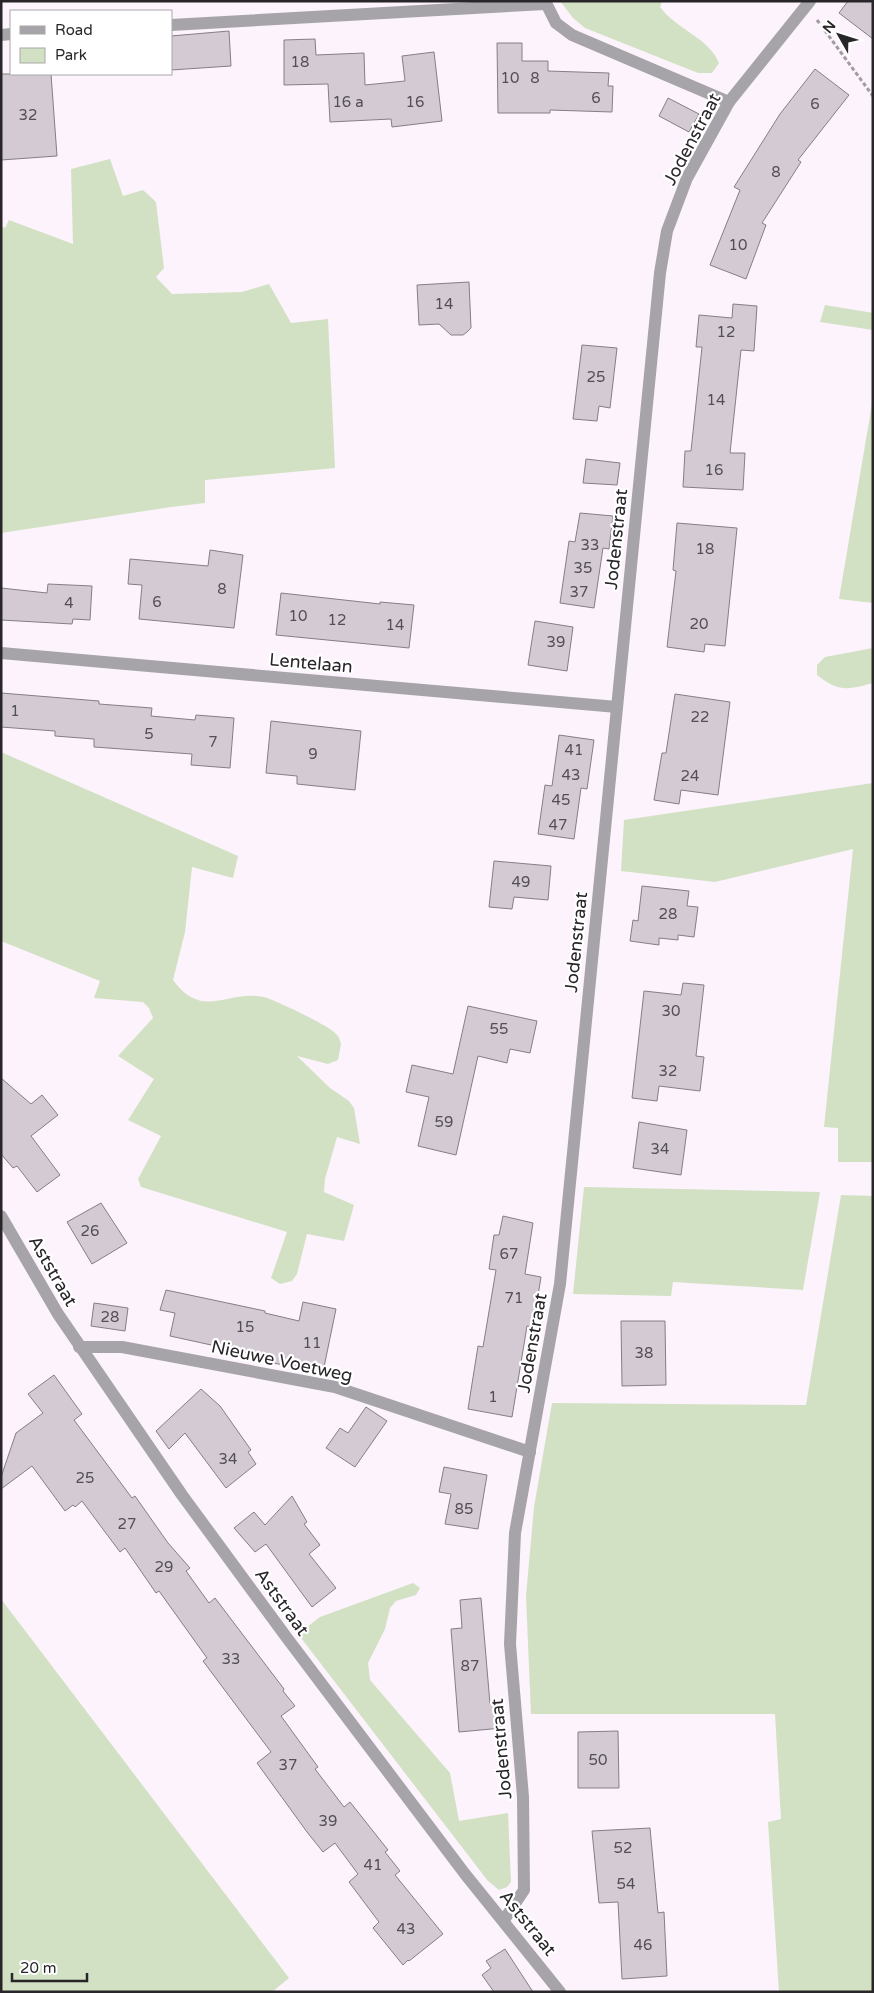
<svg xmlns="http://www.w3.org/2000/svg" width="874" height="1993" font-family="'Varela Round',sans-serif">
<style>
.green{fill:#d2e1c3}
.building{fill:#d3cad4;stroke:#867e86}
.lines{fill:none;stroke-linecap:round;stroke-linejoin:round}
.path{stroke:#a29ca2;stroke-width:3;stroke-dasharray:4 2.5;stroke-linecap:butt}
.minor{stroke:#a6a4a9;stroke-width:12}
.labels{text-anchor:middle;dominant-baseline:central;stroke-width:4.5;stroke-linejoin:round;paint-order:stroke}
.number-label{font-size:15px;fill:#544f54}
.street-label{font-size:18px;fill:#292629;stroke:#fff}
</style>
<rect width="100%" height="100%" fill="#fcf3fc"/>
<g class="green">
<path d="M 560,1 L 662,1 L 660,7 C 676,29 709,38 719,63 L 712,73 L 698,73 L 585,28 L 573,18 Z"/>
<path d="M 110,159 L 123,196 L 143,190 L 156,202 L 164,268 L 156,277 L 172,294 L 242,292 L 269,284 L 291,323 L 328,319 L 335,468 L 205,480 L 205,503 L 171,507 L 1,533 L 1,226 L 5,228 L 9,220 L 73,244 L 71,169 Z"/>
<path d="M 825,305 L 873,313 L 873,330 L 820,322 Z"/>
<path d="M 873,398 L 873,603 L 839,599 Z"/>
<path d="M 873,648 L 873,683 C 848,690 838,692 817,675 L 817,665 L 825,657 Z"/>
<path d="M 1,752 L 238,856 L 233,878 L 192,867 L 185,932 L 173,980 C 203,1021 227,989 264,997 C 275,1000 330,1026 336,1034 C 339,1036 340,1041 341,1044 L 338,1060 L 328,1064 L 297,1056 L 330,1088 L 349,1101 L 354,1108 L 360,1144 L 337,1137 L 325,1179 L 324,1192 L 354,1205 L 344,1241 L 307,1234 L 297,1274 L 292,1281 L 280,1284 L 271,1278 L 287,1232 L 141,1187 L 138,1179 L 161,1136 L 128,1120 L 154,1079 L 118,1056 L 153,1018 L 149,1008 L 143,1002 L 94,998 L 100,981 L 1,941 Z"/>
<path d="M 873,783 L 873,1162 L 838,1162 L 838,1128 L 824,1127 L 853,849 L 715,882 L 621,871 L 624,820 Z"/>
<path d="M 584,1187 L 820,1192 L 803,1290 L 673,1282 L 671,1296 L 573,1294 Z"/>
<path d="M 841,1195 L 873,1196 L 873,1992 L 779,1992 L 768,1822 L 781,1819 L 775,1714 L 531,1714 L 526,1596 L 534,1507 L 552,1403 L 806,1405 Z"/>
<path d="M 413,1583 L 420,1588 L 416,1595 L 396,1601 L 390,1608 L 385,1629 L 368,1663 L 370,1680 L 450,1773 L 459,1821 L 508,1813 L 511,1882 L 507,1887 L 499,1890 L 488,1881 L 298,1634 L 320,1617 Z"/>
<path d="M 1,1599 L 289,1978 L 272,1992 L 1,1992 Z"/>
</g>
<g class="building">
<path d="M 848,1 L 873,1 L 873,39 L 839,13 Z"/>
<path d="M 229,31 L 231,66 L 171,70 L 171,36 Z"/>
<path d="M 315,39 L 316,55 L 364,53 L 365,85 L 405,81 L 402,56 L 434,52 L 442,121 L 392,127 L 391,119 L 330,122 L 328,84 L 284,85 L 284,40 Z"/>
<path d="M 497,43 L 522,43 L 522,61 L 548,61 L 548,71 L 609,73 L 608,86 L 613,86 L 612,112 L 550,110 L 550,113 L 498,113 Z"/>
<path d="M 815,69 L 849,95 L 798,160 L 801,162 L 762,223 L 766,225 L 746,279 L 710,265 L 740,190 L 734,187 L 780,114 Z"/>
<path d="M 1,74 L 51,74 L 57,156 L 1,160 Z"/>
<path d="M 668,98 L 699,114 L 689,132 L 659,116 Z"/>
<path d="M 469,282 L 471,328 L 467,332 L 463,335 L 451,335 L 439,324 L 419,325 L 417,285 Z"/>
<path d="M 733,304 L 757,306 L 754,351 L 741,350 L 730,453 L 745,453 L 743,490 L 683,487 L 685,451 L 691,451 L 702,347 L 696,347 L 699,315 L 732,318 Z"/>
<path d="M 582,345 L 617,348 L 610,408 L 599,406 L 597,421 L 573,419 Z"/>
<path d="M 586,459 L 620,463 L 617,485 L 583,483 Z"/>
<path d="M 580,513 L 613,516 L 609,549 L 603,548 L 594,608 L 560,603 L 569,541 L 575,542 Z"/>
<path d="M 677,523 L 737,528 L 725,646 L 705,644 L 704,652 L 667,647 L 676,571 L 673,570 Z"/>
<path d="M 210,550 L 243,555 L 234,628 L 139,619 L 142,585 L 128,584 L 130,559 L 208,566 Z"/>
<path d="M 48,584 L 92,586 L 90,620 L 73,619 L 72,624 L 1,620 L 1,588 L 47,593 Z"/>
<path d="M 281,593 L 380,604 L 380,602 L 414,605 L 409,648 L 276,635 Z"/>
<path d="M 535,621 L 573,627 L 567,671 L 528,665 Z"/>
<path d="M 1,693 L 99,701 L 99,704 L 152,708 L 151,716 L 195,720 L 196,715 L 234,718 L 230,768 L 191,765 L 192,754 L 94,747 L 94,739 L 55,736 L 55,731 L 1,727 Z"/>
<path d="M 675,694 L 730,702 L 718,795 L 681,790 L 679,804 L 654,800 L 662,753 L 666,753 Z"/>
<path d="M 271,721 L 361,731 L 355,790 L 297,784 L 297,776 L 266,773 Z"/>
<path d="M 559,735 L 594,740 L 587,789 L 581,788 L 574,839 L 538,834 L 545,785 L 552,786 Z"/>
<path d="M 494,861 L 551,866 L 548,900 L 514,897 L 512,909 L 489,907 Z"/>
<path d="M 642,886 L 689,891 L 687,906 L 698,907 L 694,937 L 678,935 L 678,940 L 659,938 L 659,945 L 630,941 L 633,920 L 638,921 Z"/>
<path d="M 683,983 L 704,985 L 696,1056 L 704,1057 L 700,1091 L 659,1086 L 657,1101 L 632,1098 L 644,991 L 681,995 Z"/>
<path d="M 468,1006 L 537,1021 L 530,1053 L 510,1049 L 507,1063 L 478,1056 L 456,1155 L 418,1146 L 429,1097 L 406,1092 L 412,1065 L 453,1074 Z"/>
<path d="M 1,1078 L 31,1104 L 42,1095 L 58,1115 L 31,1136 L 60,1175 L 37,1192 L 17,1166 L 13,1168 L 1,1154 Z"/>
<path d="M 639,1122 L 687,1130 L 681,1175 L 633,1168 Z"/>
<path d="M 101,1203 L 127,1243 L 92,1264 L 67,1222 Z"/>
<path d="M 503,1216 L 533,1223 L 525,1274 L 541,1277 L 533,1327 L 527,1326 L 512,1417 L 468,1409 L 478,1346 L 483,1347 L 496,1270 L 489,1269 L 494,1235 L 499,1235 Z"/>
<path d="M 166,1290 L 265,1311 L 265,1313 L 299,1321 L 303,1302 L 336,1309 L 323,1372 L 256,1360 L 257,1355 L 170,1336 L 175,1313 L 160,1310 Z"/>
<path d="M 94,1303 L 128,1308 L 125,1331 L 91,1326 Z"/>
<path d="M 621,1321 L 665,1321 L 666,1385 L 622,1386 Z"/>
<path d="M 54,1375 L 82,1414 L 74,1420 L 132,1498 L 135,1496 L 168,1543 L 190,1568 L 186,1571 L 209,1603 L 215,1598 L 284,1689 L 283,1691 L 295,1706 L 281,1716 L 318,1767 L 315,1769 L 344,1807 L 350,1802 L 388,1850 L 385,1852 L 400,1871 L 395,1875 L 443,1934 L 409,1961 L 408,1960 L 403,1965 L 373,1928 L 379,1922 L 349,1882 L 358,1874 L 335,1843 L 323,1852 L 307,1832 L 257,1763 L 271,1752 L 203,1661 L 207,1658 L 159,1591 L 156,1593 L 125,1548 L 120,1552 L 82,1501 L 75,1507 L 73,1505 L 65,1511 L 32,1466 L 1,1489 L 1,1477 L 16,1433 L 43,1413 L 28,1394 Z"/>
<path d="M 201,1389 L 220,1406 L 251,1450 L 248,1452 L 256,1464 L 226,1488 L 185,1433 L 169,1449 L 156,1431 Z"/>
<path d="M 366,1407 L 387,1421 L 355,1467 L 326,1448 L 340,1428 L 348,1433 Z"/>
<path d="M 444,1467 L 487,1475 L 478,1529 L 445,1524 L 451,1494 L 439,1492 Z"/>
<path d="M 292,1496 L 307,1522 L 304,1524 L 320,1545 L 309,1554 L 336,1588 L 312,1607 L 266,1544 L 255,1552 L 234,1528 L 254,1512 L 265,1525 Z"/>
<path d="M 481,1598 L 490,1704 L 500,1704 L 502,1728 L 459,1732 L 451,1629 L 462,1628 L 460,1600 Z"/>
<path d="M 618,1731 L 619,1788 L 578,1788 L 578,1732 Z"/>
<path d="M 650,1828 L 658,1913 L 664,1912 L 667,1976 L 622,1979 L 618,1902 L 599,1903 L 592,1831 Z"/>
<path d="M 505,1949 L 533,1992 L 494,1992 L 482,1975 L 491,1968 L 486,1961 Z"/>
</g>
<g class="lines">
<path class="path" d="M 817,20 L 873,96"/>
<g class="minor">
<path d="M 545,1 L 556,23 L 572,35 L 729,102"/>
<path d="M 171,25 L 545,4"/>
<path d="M 1,35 L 11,34"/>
<path d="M 1,653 L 617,707"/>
<path d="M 1,1216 L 58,1314 L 182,1495 L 287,1638 L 465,1874 L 560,1992"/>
<path d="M 79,1347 L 122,1347 L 335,1387 L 530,1452"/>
<path d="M 504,1920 L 524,1890 L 523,1797 L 510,1644 L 515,1533 L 560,1284 L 660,273 L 667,231 L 687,178 L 729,102 L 810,1"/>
</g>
</g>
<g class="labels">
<g class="number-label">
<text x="300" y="62">18</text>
<text x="510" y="78">10</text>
<text x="535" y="78">8</text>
<text x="596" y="98">6</text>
<text x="348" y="102">16 a</text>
<text x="415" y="102">16</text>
<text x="815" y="104">6</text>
<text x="28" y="115">32</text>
<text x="776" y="172">8</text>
<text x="738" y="245">10</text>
<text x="444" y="304">14</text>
<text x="726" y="332">12</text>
<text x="596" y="377">25</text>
<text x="716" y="400">14</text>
<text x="714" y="470">16</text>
<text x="590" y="545">33</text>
<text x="705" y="549">18</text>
<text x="583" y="568">35</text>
<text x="222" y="589">8</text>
<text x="579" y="592">37</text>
<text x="157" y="602">6</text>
<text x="69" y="603">4</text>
<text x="298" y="616">10</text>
<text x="337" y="620">12</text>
<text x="699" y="624">20</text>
<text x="395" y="625">14</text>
<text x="556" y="642">39</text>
<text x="15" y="711">1</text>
<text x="700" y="717">22</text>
<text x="149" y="734">5</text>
<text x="213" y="742">7</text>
<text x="574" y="750">41</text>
<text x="313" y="754">9</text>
<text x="571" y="775">43</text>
<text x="690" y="776">24</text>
<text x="561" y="800">45</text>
<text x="558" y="825">47</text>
<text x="521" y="882">49</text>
<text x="668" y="914">28</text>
<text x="671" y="1011">30</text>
<text x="499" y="1029">55</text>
<text x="668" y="1071">32</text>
<text x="444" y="1122">59</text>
<text x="660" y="1149">34</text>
<text x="90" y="1231">26</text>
<text x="509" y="1254">67</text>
<text x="514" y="1298">71</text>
<text x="110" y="1317">28</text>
<text x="245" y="1327">15</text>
<text x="312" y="1343">11</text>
<text x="644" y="1353">38</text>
<text x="493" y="1397">1</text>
<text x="228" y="1459">34</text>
<text x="85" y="1478">25</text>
<text x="464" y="1509">85</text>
<text x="127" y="1524">27</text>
<text x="164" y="1567">29</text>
<text x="231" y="1659">33</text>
<text x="470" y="1666">87</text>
<text x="598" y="1760">50</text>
<text x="288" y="1765">37</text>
<text x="328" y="1821">39</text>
<text x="623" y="1848">52</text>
<text x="373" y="1865">41</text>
<text x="626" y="1884">54</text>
<text x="406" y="1929">43</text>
<text x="643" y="1945">46</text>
</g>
<g class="street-label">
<text transform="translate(692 139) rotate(-62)">Jodenstraat</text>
<text transform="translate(616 539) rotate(-84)">Jodenstraat</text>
<text transform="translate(311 663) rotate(5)">Lentelaan</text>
<text transform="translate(576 942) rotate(-84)">Jodenstraat</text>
<text transform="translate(53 1271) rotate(60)">Aststraat</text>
<text transform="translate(532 1343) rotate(-80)">Jodenstraat</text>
<text transform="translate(282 1361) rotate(12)">Nieuwe Voetweg</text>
<text transform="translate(282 1602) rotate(54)">Aststraat</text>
<text transform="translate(501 1749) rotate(-95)">Jodenstraat</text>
<text transform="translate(528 1923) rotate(51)">Aststraat</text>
</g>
</g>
<rect width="874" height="1993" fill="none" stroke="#292629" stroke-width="5"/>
<rect x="10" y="10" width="162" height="65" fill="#ffffff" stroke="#a9a8a9"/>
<rect x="20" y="26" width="25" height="8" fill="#a6a4a9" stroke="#a9a8a9"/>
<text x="55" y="35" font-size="15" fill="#292629">Road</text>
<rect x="20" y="48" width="25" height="15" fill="#d2e1c3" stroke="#a9a8a9"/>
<text x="55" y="60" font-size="15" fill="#292629">Park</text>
<g transform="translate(839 35) rotate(309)" stroke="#ffffff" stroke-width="4" paint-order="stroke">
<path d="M0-4L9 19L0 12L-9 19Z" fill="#292629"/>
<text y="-8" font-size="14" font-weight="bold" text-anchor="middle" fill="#292629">N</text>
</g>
<path d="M12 1973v8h75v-8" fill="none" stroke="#292629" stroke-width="2.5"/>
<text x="20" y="1973" font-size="15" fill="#292629" stroke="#ffffff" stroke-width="4" paint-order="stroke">20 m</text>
</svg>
